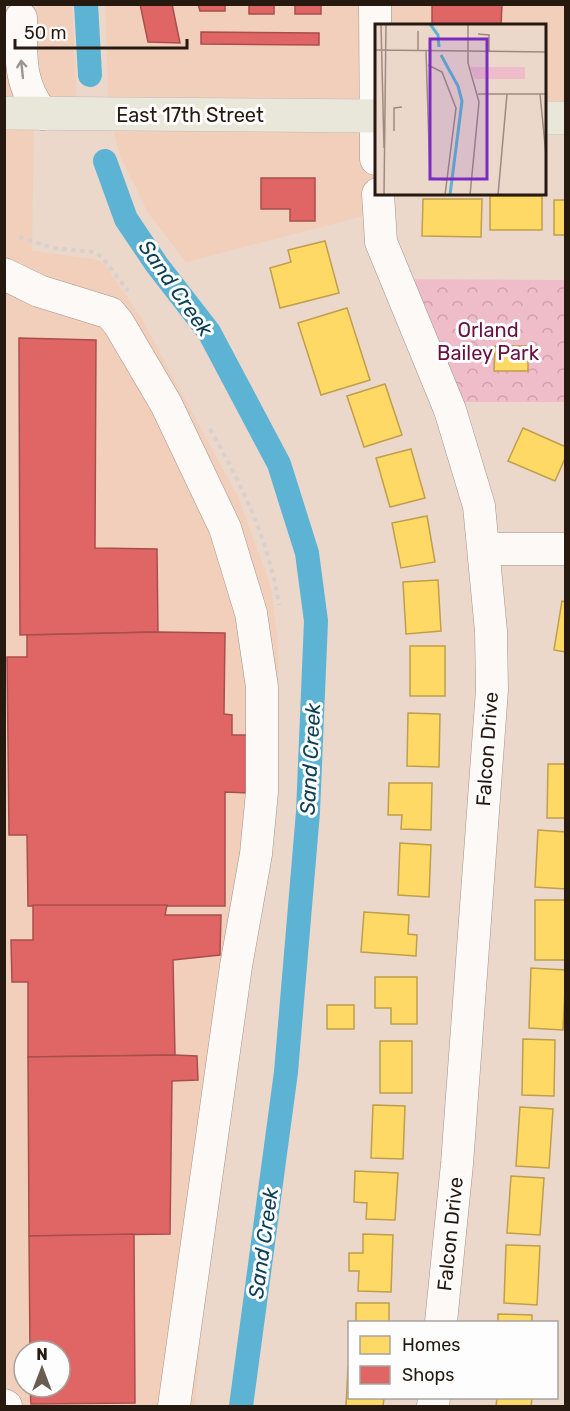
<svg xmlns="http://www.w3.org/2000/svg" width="570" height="1411" font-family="Rubik,sans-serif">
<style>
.built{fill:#f1cfba;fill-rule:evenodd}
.park{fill:url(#park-crowns)}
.homes{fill:#ffd966;stroke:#be9f4c;stroke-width:1.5}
.shops{fill:#e06666;stroke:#a84f4c;stroke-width:1.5}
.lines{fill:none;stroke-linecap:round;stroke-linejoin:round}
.canal{stroke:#5cb3d4;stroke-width:24}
.minor-casing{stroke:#a2938a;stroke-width:33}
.major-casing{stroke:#c4bab4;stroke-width:34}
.path{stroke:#d7d0cd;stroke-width:4;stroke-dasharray:4.5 4.5;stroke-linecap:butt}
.minor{stroke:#fcf9f7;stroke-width:32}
.major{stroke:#e9e7d9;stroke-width:33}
.oneway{stroke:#9c948f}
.labels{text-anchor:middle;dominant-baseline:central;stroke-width:6;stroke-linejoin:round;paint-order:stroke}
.street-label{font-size:20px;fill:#261910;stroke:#fdfdfd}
.park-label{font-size:20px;fill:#681142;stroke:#fdfdfd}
.water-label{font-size:21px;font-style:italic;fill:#0b3f55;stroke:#fdfdfd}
.inset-river{fill:none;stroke:#5cb3d4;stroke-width:3}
.inset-road{fill:none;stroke:#9d8b80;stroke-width:1.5}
.view{fill:#7b2cbf;fill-opacity:0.15;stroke:#7b2cbf;stroke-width:3}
.inset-edge{fill:none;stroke:#261910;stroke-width:3}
</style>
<defs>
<pattern id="park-crowns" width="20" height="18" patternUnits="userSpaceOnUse" patternTransform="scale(1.5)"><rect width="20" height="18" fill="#eebdc9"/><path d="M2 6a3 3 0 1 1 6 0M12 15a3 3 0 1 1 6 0" fill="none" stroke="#cca2ac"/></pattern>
</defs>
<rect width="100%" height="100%" fill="#ecd7cb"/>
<g class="built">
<path d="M 4,5 L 72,5 L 77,114 L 34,114 L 32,251 L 93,259 L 104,263 L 140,316 L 239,499 L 271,587 L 278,643 L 278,725 L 269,853 L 246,979 L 205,1290 L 195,1406 L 5,1406 ZM 24,1351 L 60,1351 L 60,1387 L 24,1387 Z"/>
<path d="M 105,5 L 565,5 L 565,118 L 545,118 L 544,26 L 376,26 L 376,194 L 379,212 L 186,262 L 148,213 L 121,158 L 109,114 Z"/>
</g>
<path class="park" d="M 396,279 L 565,280 L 565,402 L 447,402 Z"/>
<g class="homes">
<rect x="490" y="196" width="52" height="34"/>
<path d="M 423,199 L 482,199 L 481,237 L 422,236 Z"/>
<rect x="554" y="200" width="12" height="35"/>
<path d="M 325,241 L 339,293 L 280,308 L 270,268 L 291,262 L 288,250 Z"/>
<path d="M 347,308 L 370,380 L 321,395 L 298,323 Z"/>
<path d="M 495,346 L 528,346 L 528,371 L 494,371 Z"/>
<path d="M 385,384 L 402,435 L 364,447 L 347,396 Z"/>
<path d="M 523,428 L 566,447 L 566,456 L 555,481 L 508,461 Z"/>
<path d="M 411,449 L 425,498 L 390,507 L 376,458 Z"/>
<path d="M 427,516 L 435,562 L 401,568 L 392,523 Z"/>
<path d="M 438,580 L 441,631 L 406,634 L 403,582 Z"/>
<path d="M 562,601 L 566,602 L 566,652 L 554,650 Z"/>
<rect x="410" y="646" width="35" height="50"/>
<path d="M 408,713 L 440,714 L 439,767 L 407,766 Z"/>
<path d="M 548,764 L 566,764 L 566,818 L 547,818 Z"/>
<path d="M 389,783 L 432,783 L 431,830 L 401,829 L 402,815 L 388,815 Z"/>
<path d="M 538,830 L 566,832 L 566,889 L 535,887 Z"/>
<path d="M 400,843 L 431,845 L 429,897 L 398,895 Z"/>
<rect x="535" y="900" width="31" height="60"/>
<path d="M 364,912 L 409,915 L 408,934 L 417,935 L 416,956 L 361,952 Z"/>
<path d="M 531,968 L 566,970 L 563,1030 L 529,1028 Z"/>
<path d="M 375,977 L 417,977 L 417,1024 L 391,1024 L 391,1008 L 375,1008 Z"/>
<rect x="327" y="1005" width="27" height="24"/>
<path d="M 523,1039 L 555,1040 L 554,1096 L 522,1095 Z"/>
<rect x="380" y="1041" width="32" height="52"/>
<path d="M 373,1105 L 405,1106 L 403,1159 L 371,1158 Z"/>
<path d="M 520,1107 L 553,1109 L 549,1168 L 516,1166 Z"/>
<path d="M 355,1171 L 398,1173 L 395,1220 L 366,1219 L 367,1203 L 354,1202 Z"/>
<path d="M 511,1176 L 544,1178 L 540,1235 L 507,1233 Z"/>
<path d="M 363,1234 L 393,1235 L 391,1292 L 358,1291 L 359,1271 L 349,1271 L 349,1253 L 363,1253 Z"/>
<path d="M 506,1245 L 540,1246 L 537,1305 L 504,1303 Z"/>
<rect x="356" y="1303" width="33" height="19"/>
<path d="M 498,1314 L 532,1315 L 532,1322 L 498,1322 Z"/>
<path d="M 348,1367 L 350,1398 L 384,1398 L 383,1406 L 346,1406 Z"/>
<path d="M 497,1398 L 532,1398 L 531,1406 L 496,1406 Z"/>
</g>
<g class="shops">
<path d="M 140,4 L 172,4 L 180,43 L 148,42 Z"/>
<path d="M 198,4 L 225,4 L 225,11 L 200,11 Z"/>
<rect x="249" y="4" width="25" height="10"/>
<rect x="295" y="4" width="26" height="10"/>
<path d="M 432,4 L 502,4 L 501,26 L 432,26 Z"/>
<path d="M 201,32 L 319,33 L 319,45 L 201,44 Z"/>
<path d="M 261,178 L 315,178 L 315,221 L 290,221 L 290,209 L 261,209 Z"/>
<path d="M 19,338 L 96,340 L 95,548 L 157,549 L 158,632 L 20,635 Z"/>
<path d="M 158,632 L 225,633 L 224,714 L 232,715 L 232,735 L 249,735 L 249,793 L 225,792 L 225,906 L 28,906 L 27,835 L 9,835 L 7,657 L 27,657 L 27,635 Z"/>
<path d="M 33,905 L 167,905 L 165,915 L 221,915 L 220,955 L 173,960 L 175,1055 L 28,1057 L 28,982 L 12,982 L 11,940 L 33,940 Z"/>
<path d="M 175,1055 L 197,1056 L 198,1080 L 172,1081 L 170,1234 L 29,1236 L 28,1057 Z"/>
<path d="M 134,1234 L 135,1403 L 31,1404 L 30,1387 L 60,1387 L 60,1351 L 30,1351 L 29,1236 Z"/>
</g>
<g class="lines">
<g class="canal">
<path d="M 86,4 L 90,75"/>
<path d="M 105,161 L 126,219 L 157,265 L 209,332 L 279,464 L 307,553 L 316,621 L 308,812 L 286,1072 L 241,1406"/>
</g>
<defs>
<g id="minor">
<path d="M 375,4 L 376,159"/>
<path d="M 21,18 C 21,54 18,85 43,114"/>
<path d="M 378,194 L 381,242 L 450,410 L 479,506 L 491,631 L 492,690 L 457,1164 L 441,1322"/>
<path d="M 4,274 L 39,291 L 110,313 L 119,324 L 166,404 L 225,528 L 251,613 L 262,687 L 262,792 L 256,854 L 236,966 L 174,1406"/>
<path d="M 485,549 L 566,549"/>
<path d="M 4,1405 L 6,1406"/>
<path d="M 433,1406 L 434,1398"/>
</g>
<g id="major">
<path d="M 4,113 L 376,116"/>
<path d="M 544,118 L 566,118"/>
</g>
</defs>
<use href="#minor" class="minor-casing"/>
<use href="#major" class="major-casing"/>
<g class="path">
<path d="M 19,237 L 53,248 L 94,252 L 102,257 L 128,291"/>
<path d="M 210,429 C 242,485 269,540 279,605"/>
</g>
<use href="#minor" class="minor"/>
<use href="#major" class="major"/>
</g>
<defs><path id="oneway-shaft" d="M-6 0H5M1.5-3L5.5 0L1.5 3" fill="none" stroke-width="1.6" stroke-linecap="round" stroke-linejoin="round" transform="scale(1.5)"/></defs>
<use class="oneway" href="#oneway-shaft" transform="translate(22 69) rotate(-96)"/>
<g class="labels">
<g class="street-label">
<text x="190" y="115">East 17th Street</text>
<text transform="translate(487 749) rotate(-86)">Falcon Drive</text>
<text transform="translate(450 1234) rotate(-84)">Falcon Drive</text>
</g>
<g class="park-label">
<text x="488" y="330">Orland<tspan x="488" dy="23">Bailey Park</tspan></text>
</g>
<g class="water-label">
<text transform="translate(176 288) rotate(55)">Sand Creek</text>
<text transform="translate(310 759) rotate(-87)">Sand Creek</text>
<text transform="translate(263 1243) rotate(-82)">Sand Creek</text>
</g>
</g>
<g transform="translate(375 24)">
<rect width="171" height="171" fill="#ecd7cb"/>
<path d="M 95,43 L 150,43 L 150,55 L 100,55 Z" fill="#eebdc9"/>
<path class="inset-river" d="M 55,0 L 63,11 L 64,23M 66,31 L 83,62 L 87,77 L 75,171"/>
<path class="inset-road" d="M 6,0 L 9,124M 93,0 L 93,39 L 104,78 L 95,171M 103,10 L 114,11 L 114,27M 0,26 L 171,28M 43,27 L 43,7M 51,27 L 55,154 L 72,156M 53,41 L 67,48 L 81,84 L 70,171M 103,70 L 171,70M 165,70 L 171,131M 19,107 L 19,84 L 27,83M 9,171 L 11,0M 123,171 L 132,70M 171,171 L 171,151"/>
<path class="view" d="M 55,15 L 112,15 L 112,155 L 55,155 Z"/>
<rect width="171" height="171" class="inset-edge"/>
</g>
<rect width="570" height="1411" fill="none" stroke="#261910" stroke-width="12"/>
<rect x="348" y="1321" width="210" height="78" fill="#fdfdfd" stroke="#a7a29e" stroke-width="1.5"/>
<rect x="360" y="1336" width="30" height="18" fill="#ffd966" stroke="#a7a29e" stroke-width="1.5"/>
<text x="402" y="1351" font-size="18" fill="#261910">Homes</text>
<rect x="360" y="1366" width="30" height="18" fill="#e06666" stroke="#a7a29e" stroke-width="1.5"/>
<text x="402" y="1381" font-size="18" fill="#261910">Shops</text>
<g transform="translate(42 1369)"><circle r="28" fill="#fdfdfd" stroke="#a7a29e" stroke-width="1.5"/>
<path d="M0-4.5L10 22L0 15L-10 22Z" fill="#6b5c51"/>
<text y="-9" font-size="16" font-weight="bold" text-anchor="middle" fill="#261910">N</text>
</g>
<path d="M15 39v9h172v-9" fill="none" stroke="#261910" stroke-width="3"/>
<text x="24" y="39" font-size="18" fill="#261910" stroke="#fdfdfd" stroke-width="4.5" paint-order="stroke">50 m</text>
</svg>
